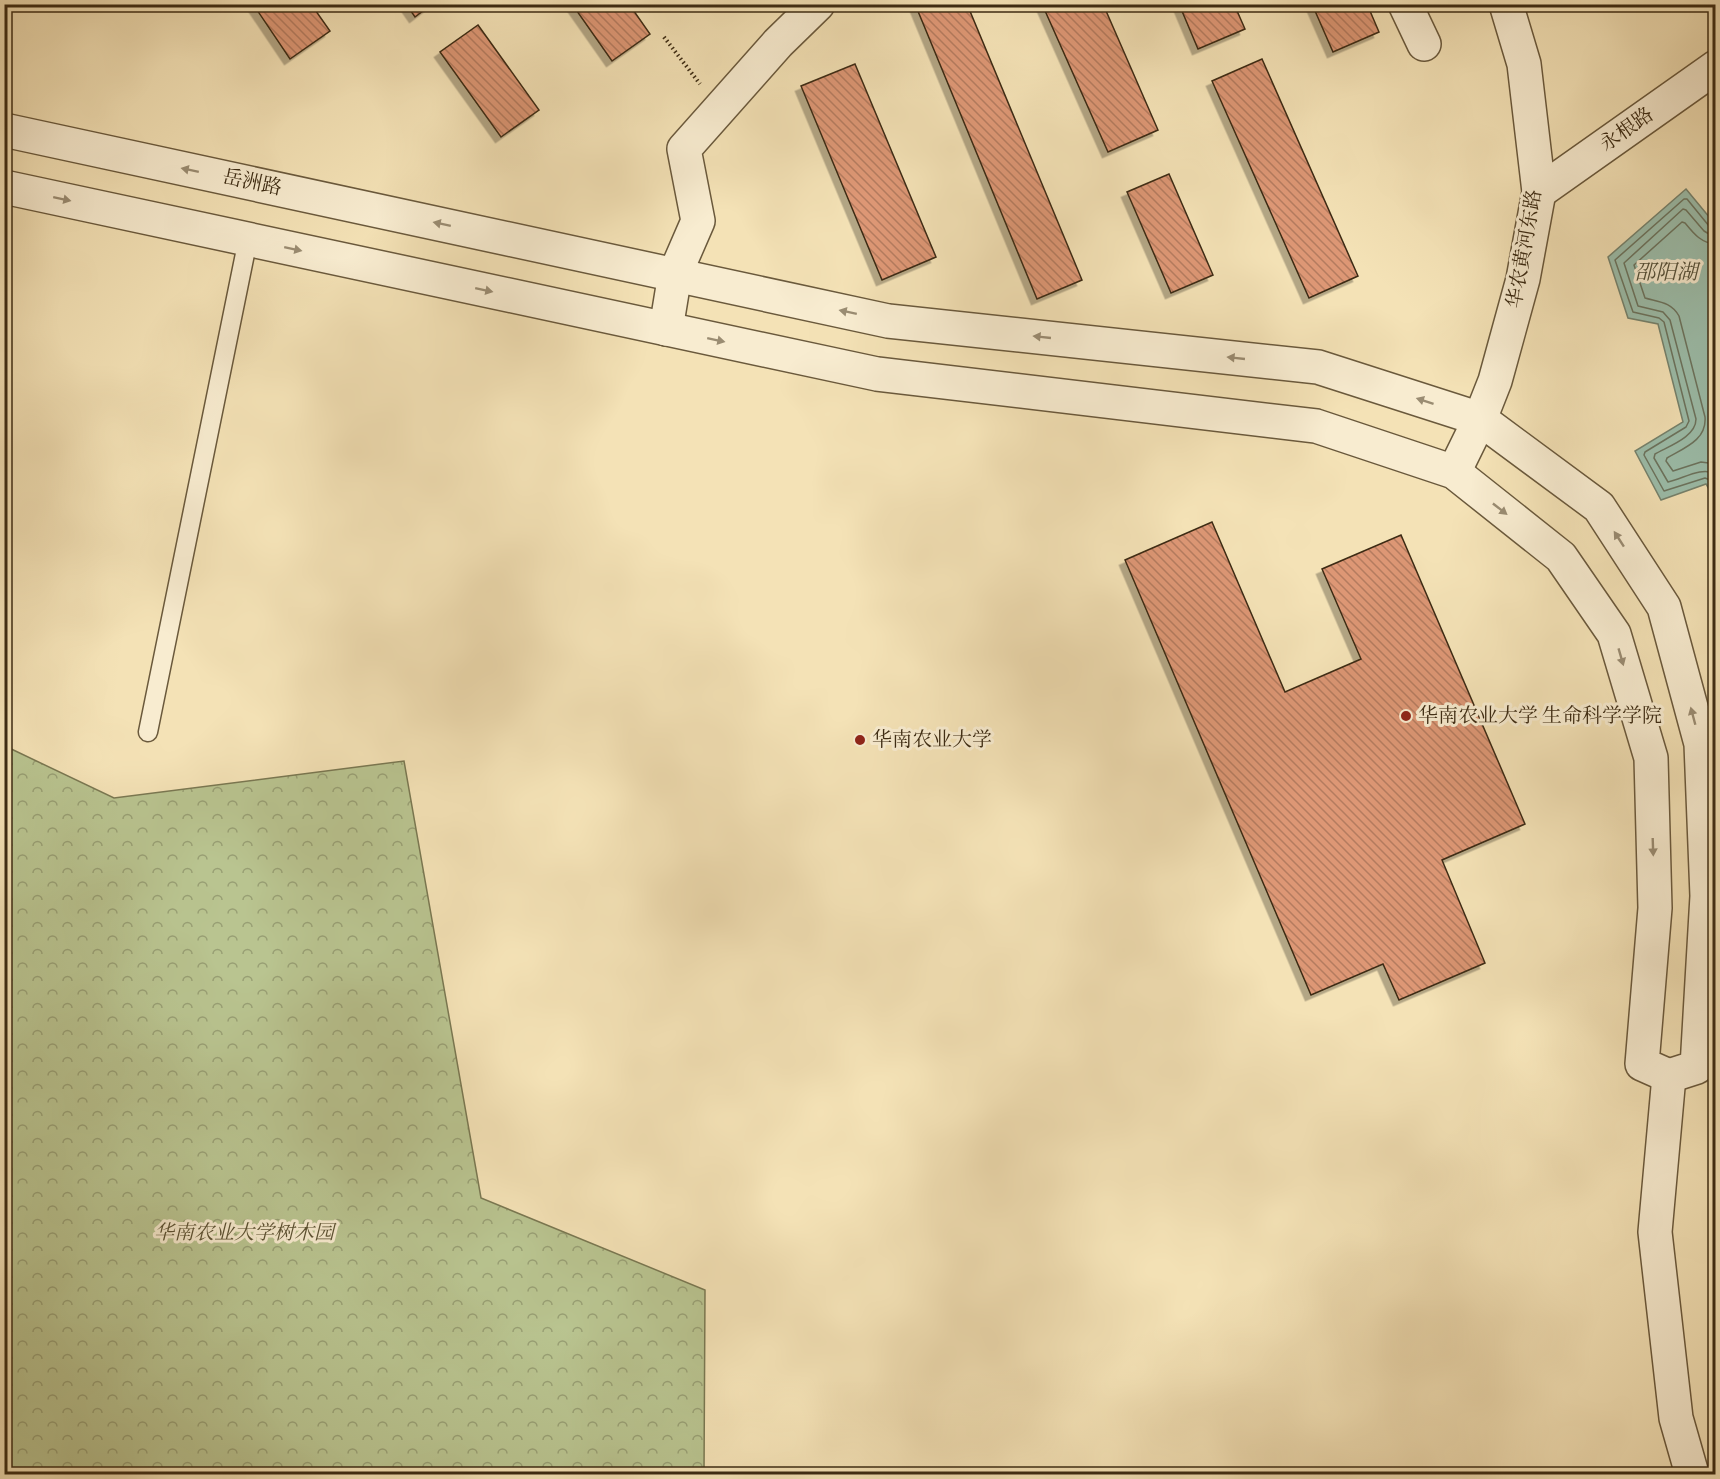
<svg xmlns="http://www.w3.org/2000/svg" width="1720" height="1479" font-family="'Libre Bodoni','Noto Serif SC',serif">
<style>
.forest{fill:url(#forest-crowns);stroke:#7a7852;stroke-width:1.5}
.water{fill:#9cbeab;stroke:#76836e;stroke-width:1.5}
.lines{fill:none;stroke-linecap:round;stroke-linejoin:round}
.shore{stroke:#6c745f;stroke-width:1.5}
.building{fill:url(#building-back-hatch);stroke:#3c2b13;stroke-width:1.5;filter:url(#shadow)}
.service-casing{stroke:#6a593c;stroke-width:21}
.minor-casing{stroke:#6a593c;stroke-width:36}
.path{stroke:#3c2b13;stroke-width:4;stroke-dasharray:1.5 3;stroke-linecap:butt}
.service{stroke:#f8ecd0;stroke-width:18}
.minor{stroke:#f8ecd0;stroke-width:33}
.oneway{fill:#9a8c72}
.poi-dot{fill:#8f2418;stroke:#f8ecd0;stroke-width:2}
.labels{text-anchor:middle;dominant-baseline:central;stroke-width:6;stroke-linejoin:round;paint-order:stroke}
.street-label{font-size:20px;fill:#3c2b13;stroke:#f8ecd0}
.poi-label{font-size:20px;fill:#3c2b13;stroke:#f8ecd0;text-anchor:start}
.park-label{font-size:20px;font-style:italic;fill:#5b5132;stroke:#f8ecd0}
.water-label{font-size:21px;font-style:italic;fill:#545039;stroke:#f8ecd0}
</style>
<defs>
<pattern id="forest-crowns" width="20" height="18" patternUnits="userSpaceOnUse" patternTransform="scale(1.5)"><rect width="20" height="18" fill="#b9c490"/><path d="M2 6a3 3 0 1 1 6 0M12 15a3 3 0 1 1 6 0" fill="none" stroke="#989f74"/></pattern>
<pattern id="building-back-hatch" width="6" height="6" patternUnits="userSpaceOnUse" patternTransform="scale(1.5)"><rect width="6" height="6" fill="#dd9775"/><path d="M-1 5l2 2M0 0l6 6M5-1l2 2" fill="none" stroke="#b47b5f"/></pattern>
<filter id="shadow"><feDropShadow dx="-5.5" dy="5.5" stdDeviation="0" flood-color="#0004"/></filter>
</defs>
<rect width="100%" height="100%" fill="#f4e2b6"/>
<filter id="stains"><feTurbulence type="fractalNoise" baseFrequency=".00333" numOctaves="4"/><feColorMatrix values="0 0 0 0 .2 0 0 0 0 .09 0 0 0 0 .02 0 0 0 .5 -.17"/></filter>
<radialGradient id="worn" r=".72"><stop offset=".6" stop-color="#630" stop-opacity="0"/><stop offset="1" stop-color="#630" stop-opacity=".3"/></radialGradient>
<path class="forest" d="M 5,746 L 114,798 L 404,761 L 481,1198 L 705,1290 L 704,1474 L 5,1474 Z"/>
<path class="water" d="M 1686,189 L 1715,224 L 1715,500 L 1706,484 L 1661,500 L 1635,451 L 1683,422 L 1658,324 L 1628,318 L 1608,257 Z"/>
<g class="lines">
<g class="shore">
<path d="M 1716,227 L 1709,226 L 1687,199 L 1684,199 L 1615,260 L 1633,312 L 1659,318 L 1664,322 L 1689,421 L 1686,427 L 1645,452 L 1644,455 L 1664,491 L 1705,478 L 1710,480 L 1716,488"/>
<path d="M 1716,235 L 1709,234 L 1704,231 L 1686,210 L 1683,209 L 1624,263 L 1638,306 L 1663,312 L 1670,320 L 1696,419 C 1696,437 1669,446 1655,454 L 1654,458 L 1668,482 C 1683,479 1701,466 1716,474"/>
<path d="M 1716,244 C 1701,243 1694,234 1685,223 L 1682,222 L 1634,265 L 1645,298 C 1659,302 1671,302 1679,316 L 1705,417 C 1707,440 1684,448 1667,458 L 1666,461 L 1673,471 L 1701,462 L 1716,464"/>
</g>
</g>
<g class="building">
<path d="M 253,4 L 311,4 L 330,31 L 290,59 Z"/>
<path d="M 406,4 L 432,4 L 415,17 Z"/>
<path d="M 572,4 L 629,4 L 650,34 L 612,61 Z"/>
<path d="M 915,4 L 967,4 L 1082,280 L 1037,299 Z"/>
<path d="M 1042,4 L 1103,4 L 1158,130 L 1108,152 Z"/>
<path d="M 1179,4 L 1234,4 L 1245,29 L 1198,49 Z"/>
<path d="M 1312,4 L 1367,4 L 1379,32 L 1333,52 Z"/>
<path d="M 478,25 L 539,110 L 501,137 L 440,52 Z"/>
<path d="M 1262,59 L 1358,276 L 1309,298 L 1212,81 Z"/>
<path d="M 855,64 L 936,257 L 882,280 L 801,86 Z"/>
<path d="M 1169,174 L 1213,275 L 1171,293 L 1127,192 Z"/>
<path d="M 1212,522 L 1285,692 L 1361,659 L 1322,569 L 1401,535 L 1525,824 L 1442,860 L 1485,963 L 1399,1000 L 1383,964 L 1311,995 L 1125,560 Z"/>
</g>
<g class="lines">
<defs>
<path id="service" d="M 148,732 L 248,239"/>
<g id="minor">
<path d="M 1405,4 L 1424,44"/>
<path d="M 4,130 L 888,321 L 1318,367 L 1480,419 L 1599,507 L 1664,607 L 1701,744 L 1707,896 L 1697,1067 L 1669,1076"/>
<path d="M 4,187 L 877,374 L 1316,426 L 1454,472 L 1561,557 L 1614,634 L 1651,758 L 1655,908 L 1642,1064 L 1669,1076"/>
<path d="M 1539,192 L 1716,67"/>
<path d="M 666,329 L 675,274 L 698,221 L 684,149 L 778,43 L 818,4"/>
<path d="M 1454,472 L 1480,419 L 1495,381 L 1523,279 L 1539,192 L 1524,64 L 1506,4"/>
<path d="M 1669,1076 L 1655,1232 L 1676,1418 L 1692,1474"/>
</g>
</defs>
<use href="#service" class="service-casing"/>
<use href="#minor" class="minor-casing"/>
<path class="path" d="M 664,37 L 700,84"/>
<use href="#service" class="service"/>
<use href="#minor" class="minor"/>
</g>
<defs><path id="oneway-solid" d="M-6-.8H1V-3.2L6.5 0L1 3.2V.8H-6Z" transform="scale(1.5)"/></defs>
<g class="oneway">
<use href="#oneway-solid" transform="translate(190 170) rotate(-168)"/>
<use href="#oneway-solid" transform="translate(62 199) rotate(12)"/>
<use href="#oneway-solid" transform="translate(442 224) rotate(-168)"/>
<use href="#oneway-solid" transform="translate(293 249) rotate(12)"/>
<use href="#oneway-solid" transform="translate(484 290) rotate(12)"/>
<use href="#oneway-solid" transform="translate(848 312) rotate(-168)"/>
<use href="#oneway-solid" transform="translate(1042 337) rotate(-174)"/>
<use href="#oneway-solid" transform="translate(716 340) rotate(12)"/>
<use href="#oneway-solid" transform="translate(1236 358) rotate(-174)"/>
<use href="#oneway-solid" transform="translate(1425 401) rotate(-162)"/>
<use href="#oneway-solid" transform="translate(1500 509) rotate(38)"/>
<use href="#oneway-solid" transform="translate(1619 539) rotate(-123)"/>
<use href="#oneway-solid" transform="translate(1621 657) rotate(74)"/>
<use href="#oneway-solid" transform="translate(1693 716) rotate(-105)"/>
<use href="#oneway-solid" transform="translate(1653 847) rotate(88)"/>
</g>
<g class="poi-dot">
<circle cx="1406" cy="716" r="6"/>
<circle cx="860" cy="740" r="6"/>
</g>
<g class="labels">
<g class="street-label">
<text transform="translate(1627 130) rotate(-35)">永根路</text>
<text transform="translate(252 183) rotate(12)">岳洲路</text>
<text transform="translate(1525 249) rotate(-80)">华农黄河东路</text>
</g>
<g class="poi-label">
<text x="1418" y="716">华南农业大学 生命科学学院</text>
<text x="872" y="740">华南农业大学</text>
</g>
<g class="park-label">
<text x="244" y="1233">华南农业大学树木园</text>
</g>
<g class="water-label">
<text x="1666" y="273">邵阳湖</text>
</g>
</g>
<rect width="1720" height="1479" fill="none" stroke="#f4e2b6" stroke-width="24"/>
<rect x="6" y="6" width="1708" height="1467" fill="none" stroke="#3c2b13" stroke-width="3"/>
<rect x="12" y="12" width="1696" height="1455" fill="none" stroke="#3c2b13" stroke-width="1.5"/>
<rect width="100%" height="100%" filter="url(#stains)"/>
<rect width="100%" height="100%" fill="url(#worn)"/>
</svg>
